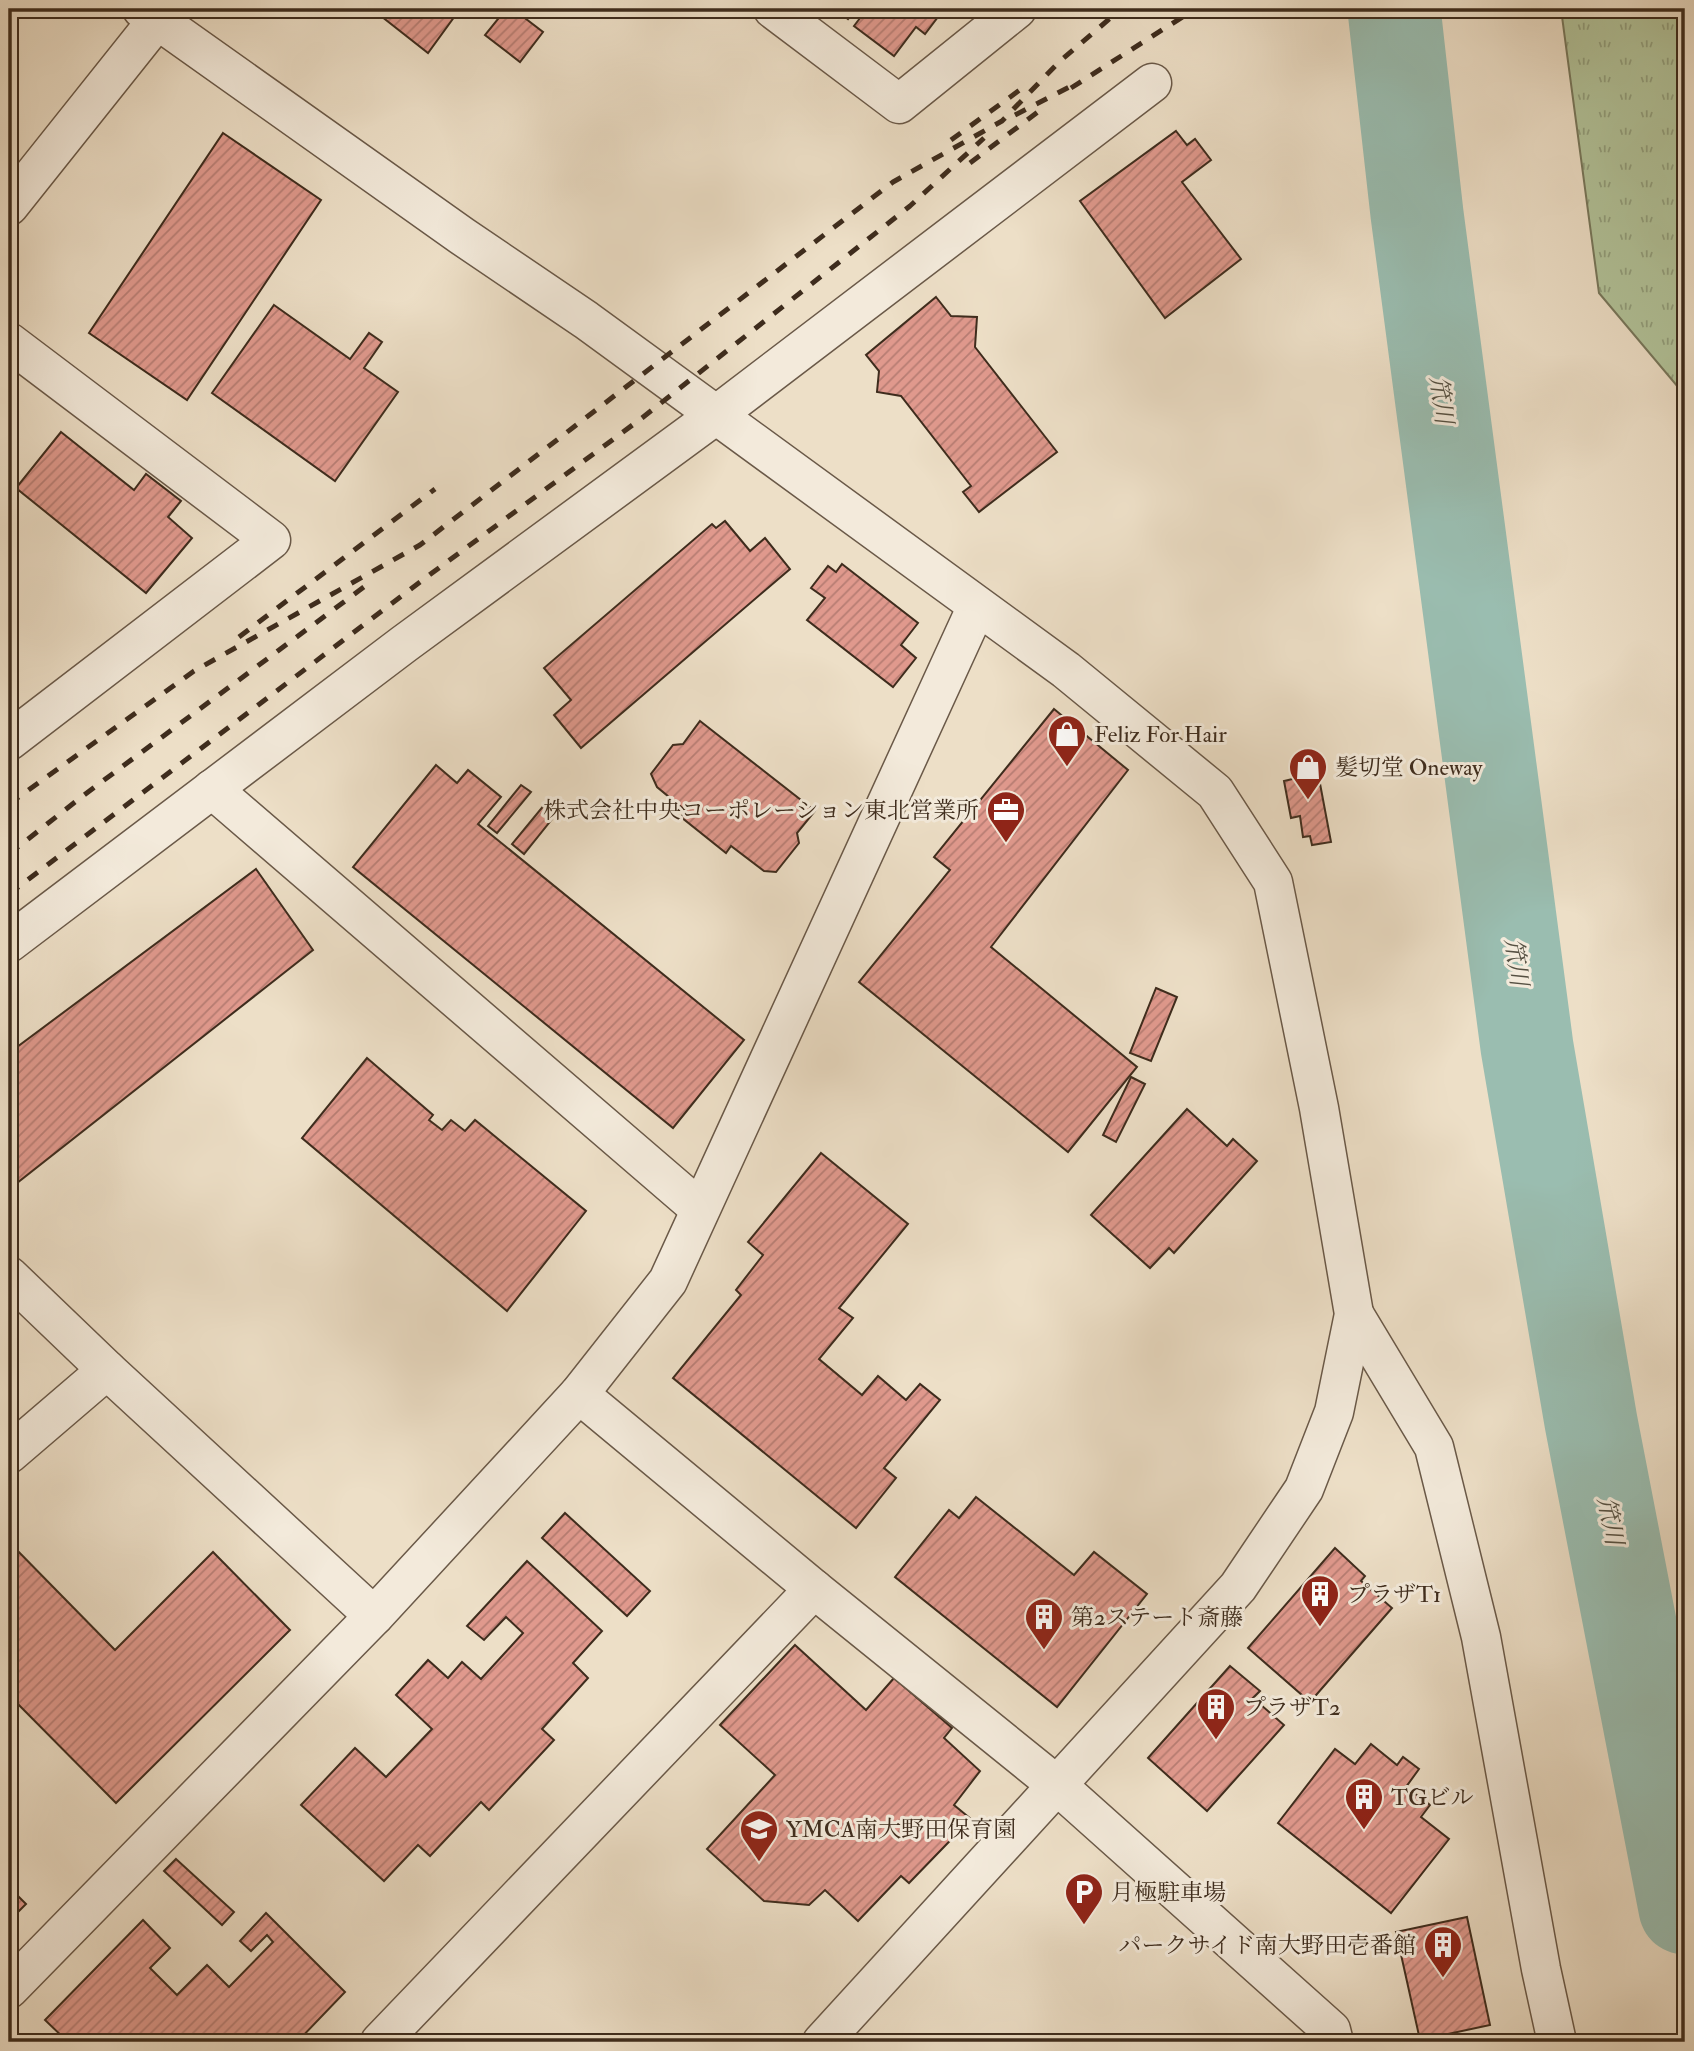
<svg xmlns="http://www.w3.org/2000/svg" width="1694" height="2051" font-family="'IM FELL Double Pica','Noto Serif JP',serif">
<style>
.grass{fill:url(#grass-tufts);stroke:#78785c;stroke-width:2}
.lines{fill:none;stroke-linecap:round;stroke-linejoin:round}
.river{stroke:#9abdb0;stroke-width:93}
.building{fill:url(#building-hatch);stroke:#3e2c1d;stroke-width:2}
.minor-casing{stroke:#6a5948;stroke-width:41}
.tertiary-casing{stroke:#6a5948;stroke-width:41}
.minor{stroke:#f3eadb;stroke-width:38}
.tertiary{stroke:#f3eadb;stroke-width:38}
.rail{stroke:#3e2c1d;stroke-width:5;stroke-dasharray:12 12;stroke-linecap:butt}
.labels{text-anchor:middle;dominant-baseline:central;stroke-width:6;stroke-linejoin:round;paint-order:stroke}
.poi-label{font-size:23px;fill:#3e2c1d;stroke:#f3eadb;text-anchor:start}
.water-label{font-size:24px;font-style:italic;fill:#555042;stroke:#f3eadb}
</style>
<defs>
<pattern id="grass-tufts" width="24" height="20" patternUnits="userSpaceOnUse" patternTransform="scale(1.75)"><rect width="24" height="20" fill="#b2c39a"/><path d="M3 7l-1-3M5 7V3M7 7l1-3M15 17l-1-3M17 17v-4M19 17l1-3" fill="none" stroke="#929f7d"/></pattern>
<pattern id="building-hatch" width="6" height="6" patternUnits="userSpaceOnUse" patternTransform="scale(1.75)"><rect width="6" height="6" fill="#e0998d"/><path d="M-1 1l2-2M0 6l6-6M5 7l2-2" fill="none" stroke="#b77d73"/></pattern>
</defs>
<rect width="100%" height="100%" fill="#eddfc7"/>
<filter id="stains"><feTurbulence type="fractalNoise" baseFrequency=".00286" numOctaves="4"/><feColorMatrix values="0 0 0 0 .2 0 0 0 0 .09 0 0 0 0 .02 0 0 0 .5 -.17"/></filter>
<radialGradient id="worn" r=".72"><stop offset=".6" stop-color="#630" stop-opacity="0"/><stop offset="1" stop-color="#630" stop-opacity=".3"/></radialGradient>
<path class="grass" d="M 1561,9 L 1685,9 L 1685,393 L 1683,393 L 1599,293 Z"/>
<g class="lines">
<path class="river" d="M 1394,9 L 1417,214 L 1527,1047 L 1591,1422 L 1685,1908"/>
</g>
<g class="building">
<path d="M 372,9 L 460,9 L 428,53 Z"/>
<path d="M 506,9 L 513,9 L 543,32 L 520,62 L 485,35 Z"/>
<path d="M 835,9 L 856,9 L 848,19 Z"/>
<path d="M 867,9 L 944,9 L 925,34 L 916,27 L 894,56 L 854,26 Z"/>
<path d="M 1176,131 L 1187,145 L 1195,139 L 1211,160 L 1182,182 L 1241,259 L 1165,318 L 1080,201 Z"/>
<path d="M 223,133 L 321,200 L 187,400 L 89,333 Z"/>
<path d="M 936,297 L 951,316 L 977,317 L 975,347 L 1057,452 L 979,512 L 963,492 L 971,486 L 901,396 L 877,392 L 879,371 L 866,355 Z"/>
<path d="M 274,305 L 350,359 L 369,333 L 382,342 L 364,368 L 398,392 L 335,481 L 212,393 Z"/>
<path d="M 61,432 L 134,490 L 146,474 L 181,501 L 168,517 L 192,538 L 146,593 L 16,488 Z"/>
<path d="M 725,521 L 750,551 L 765,538 L 790,569 L 581,748 L 554,715 L 571,700 L 544,668 L 712,524 L 716,528 Z"/>
<path d="M 842,564 L 918,623 L 901,645 L 916,658 L 893,687 L 807,620 L 825,598 L 811,588 L 828,566 L 836,572 Z"/>
<path d="M 1054,709 L 1128,770 L 991,947 L 1137,1067 L 1068,1152 L 859,982 L 950,870 L 934,857 Z"/>
<path d="M 700,721 L 815,811 L 797,833 L 799,843 L 776,872 L 764,871 L 731,846 L 726,853 L 681,817 L 686,811 L 657,787 L 651,774 L 673,745 L 683,744 Z"/>
<path d="M 436,765 L 457,783 L 468,770 L 501,797 L 478,824 L 744,1040 L 673,1128 L 353,867 Z"/>
<path d="M 1318,773 L 1331,842 L 1312,845 L 1310,836 L 1303,837 L 1300,816 L 1291,818 L 1284,781 Z"/>
<path d="M 521,785 L 531,792 L 497,833 L 488,826 Z"/>
<path d="M 545,804 L 556,814 L 524,854 L 512,844 Z"/>
<path d="M 256,869 L 313,950 L 17,1183 L 9,1172 L 9,1053 Z"/>
<path d="M 1156,988 L 1177,997 L 1151,1061 L 1130,1053 Z"/>
<path d="M 367,1058 L 433,1115 L 429,1120 L 442,1130 L 451,1120 L 465,1131 L 475,1120 L 586,1211 L 507,1311 L 302,1138 Z"/>
<path d="M 1131,1077 L 1145,1084 L 1116,1142 L 1103,1135 Z"/>
<path d="M 1187,1109 L 1227,1146 L 1233,1139 L 1257,1161 L 1174,1253 L 1169,1248 L 1150,1268 L 1091,1215 Z"/>
<path d="M 821,1153 L 908,1224 L 839,1308 L 853,1318 L 819,1359 L 862,1395 L 878,1376 L 906,1400 L 920,1384 L 940,1400 L 884,1468 L 896,1478 L 856,1528 L 673,1378 L 741,1295 L 736,1290 L 763,1255 L 748,1242 Z"/>
<path d="M 976,1497 L 1074,1575 L 1094,1552 L 1147,1594 L 1057,1707 L 895,1577 L 949,1510 L 959,1518 Z"/>
<path d="M 565,1513 L 650,1591 L 627,1616 L 542,1538 Z"/>
<path d="M 9,1542 L 115,1650 L 213,1552 L 290,1630 L 116,1803 L 9,1695 Z"/>
<path d="M 1335,1548 L 1365,1576 L 1361,1581 L 1392,1608 L 1310,1702 L 1248,1648 Z"/>
<path d="M 527,1561 L 602,1631 L 573,1663 L 588,1678 L 542,1729 L 554,1740 L 489,1810 L 481,1802 L 430,1856 L 418,1845 L 384,1881 L 301,1805 L 355,1748 L 386,1777 L 432,1729 L 396,1695 L 428,1660 L 448,1678 L 462,1662 L 481,1679 L 523,1633 L 506,1617 L 484,1640 L 467,1626 Z"/>
<path d="M 795,1645 L 866,1710 L 894,1678 L 952,1728 L 944,1738 L 980,1771 L 954,1805 L 971,1819 L 909,1883 L 901,1876 L 858,1921 L 825,1890 L 809,1905 L 764,1901 L 707,1849 L 775,1775 L 720,1725 Z"/>
<path d="M 1230,1666 L 1260,1691 L 1253,1698 L 1284,1725 L 1207,1811 L 1148,1758 Z"/>
<path d="M 1371,1744 L 1397,1765 L 1403,1757 L 1419,1769 L 1406,1787 L 1430,1805 L 1421,1817 L 1449,1839 L 1391,1913 L 1278,1823 L 1335,1749 L 1355,1764 Z"/>
<path d="M 176,1859 L 234,1912 L 222,1925 L 164,1871 Z"/>
<path d="M 9,1887 L 26,1904 L 9,1921 Z"/>
<path d="M 266,1913 L 345,1992 L 297,2042 L 68,2042 L 45,2020 L 143,1920 L 170,1948 L 150,1968 L 177,1995 L 207,1965 L 229,1987 L 273,1942 L 267,1935 L 251,1951 L 240,1941 Z"/>
<path d="M 1467,1917 L 1490,2025 L 1420,2040 L 1396,1932 Z"/>
</g>
<g class="lines">
<defs>
<g id="minor">
<path d="M 773,9 L 899,104 L 1017,9"/>
<path d="M 9,206 L 166,9"/>
<path d="M 9,342 L 271,540 L 9,741"/>
<path d="M 212,789 L 700,1209"/>
<path d="M 9,943 L 404,644 L 716,415 L 1152,83"/>
<path d="M 9,1276 L 107,1370 L 374,1616"/>
<path d="M 579,1394 L 814,1589 L 1058,1786 L 1331,2030 L 1334,2042"/>
<path d="M 9,1454 L 107,1370"/>
<path d="M 9,1989 L 374,1616 L 579,1394 L 668,1281 L 977,606"/>
<path d="M 380,2042 L 814,1589"/>
</g>
<g id="tertiary">
<path d="M 142,9 L 462,236 L 586,320 L 1066,670 L 1215,792 L 1273,882 L 1319,1108 L 1354,1314 L 1334,1412 L 1304,1489 L 1238,1587 L 822,2042"/>
<path d="M 1354,1314 L 1434,1447 L 1481,1637 L 1541,1969 L 1557,2042"/>
</g>
</defs>
<use href="#minor" class="minor-casing"/>
<use href="#tertiary" class="tertiary-casing"/>
<use href="#minor" class="minor"/>
<use href="#tertiary" class="tertiary"/>
<g class="rail">
<path d="M 1071,88 L 1195,9"/>
<path d="M 1015,115 L 1077,83"/>
<path d="M 951,140 L 1028,84"/>
<path d="M 970,163 L 1043,108"/>
<path d="M 239,637 L 435,489"/>
<path d="M 9,804 L 194,671 L 420,545 L 893,182 L 1002,121 L 1059,62 L 1121,9"/>
<path d="M 9,854 L 84,795 L 372,581"/>
<path d="M 9,894 L 432,573 L 642,418 L 910,206 L 984,138"/>
</g>
</g>
<defs>
<symbol id="shop-pin" viewBox="-11 -11 22 30"><path d="M0 17L-7.5 6A9.5 9.5 0 1 1 7.5 6Z" fill="#8f2418" stroke="#f3eadb"/><path d="M-5-2.5h2.3a2.7 3.5 0 0 1 5.4 0H5L5.5 6h-11ZM-1.5-2.5h3a1.5 2.3 0 0 0-3 0Z" fill="#fff"/></symbol>
<symbol id="office-pin" viewBox="-11 -11 22 30"><path d="M0 17L-7.5 6A9.5 9.5 0 1 1 7.5 6Z" fill="#8f2418" stroke="#f3eadb"/><path d="M-6-3h4V-5.5h4V-3h4V5H-6ZM-1-4.5V-3h2v-1.5ZM-6 0V1H6V0Z" fill="#fff"/></symbol>
<symbol id="building-pin" viewBox="-11 -11 22 30"><path d="M0 17L-7.5 6A9.5 9.5 0 1 1 7.5 6Z" fill="#8f2418" stroke="#f3eadb"/><path d="M-4-6H4V6H1V3H-1V6H-4ZM-2.5-4.3h1.7v1.8h-1.7ZM.8-4.3h1.7v1.8H.8ZM-2.5-1h1.7V.8h-1.7ZM.8-1h1.7V.8H.8Z" fill="#fff"/></symbol>
<symbol id="school-pin" viewBox="-11 -11 22 30"><path d="M0 17L-7.5 6A9.5 9.5 0 1 1 7.5 6Z" fill="#8f2418" stroke="#f3eadb"/><path d="M0-5L7-2L0 1L-7-2ZM-4 1L0 2.5L4 1V4Q0 6-4 4Z" fill="#fff"/></symbol>
<symbol id="parking-pin" viewBox="-11 -11 22 30"><path d="M0 17L-7.5 6A9.5 9.5 0 1 1 7.5 6Z" fill="#8f2418" stroke="#f3eadb"/><path d="M-3.5-5.5H1a3.5 3.5 0 0 1 0 7H-1V5.5H-3.5ZM-1-3.4V-.6H.8a1.4 1.4 0 0 0 0-2.8Z" fill="#fff"/></symbol>
</defs>
<g fill-rule="evenodd">
<use href="#shop-pin" x="1045" y="712" width="44" height="60"/>
<use href="#shop-pin" x="1286" y="745" width="44" height="60"/>
<use href="#office-pin" x="984" y="788" width="44" height="60"/>
<use href="#building-pin" x="1298" y="1572" width="44" height="60"/>
<use href="#building-pin" x="1022" y="1595" width="44" height="60"/>
<use href="#building-pin" x="1194" y="1685" width="44" height="60"/>
<use href="#building-pin" x="1342" y="1775" width="44" height="60"/>
<use href="#school-pin" x="737" y="1807" width="44" height="60"/>
<use href="#parking-pin" x="1062" y="1870" width="44" height="60"/>
<use href="#building-pin" x="1421" y="1923" width="44" height="60"/>
</g>
<g class="labels">
<g class="poi-label">
<text x="1094" y="734">Feliz For Hair</text>
<text x="1335" y="767">髪切堂 Oneway</text>
<text x="979" y="810" text-anchor="end">株式会社中央コーポレーション東北営業所</text>
<text x="1347" y="1594">プラザT1</text>
<text x="1071" y="1617">第2ステート斎藤</text>
<text x="1243" y="1707">プラザT2</text>
<text x="1391" y="1797">TGビル</text>
<text x="786" y="1829">YMCA南大野田保育園</text>
<text x="1111" y="1892">月極駐車場</text>
<text x="1416" y="1945" text-anchor="end">パークサイド南大野田壱番館</text>
</g>
<g class="water-label">
<text transform="translate(1441 400) rotate(82)">笊川</text>
<text transform="translate(1516 962) rotate(82)">笊川</text>
<text transform="translate(1610 1521) rotate(79)">笊川</text>
</g>
</g>
<rect width="1694" height="2051" fill="none" stroke="#eddfc7" stroke-width="35"/>
<rect x="10" y="10" width="1673" height="2030" fill="none" stroke="#3e2c1d" stroke-width="3.5"/>
<rect x="18" y="18" width="1659" height="2016" fill="none" stroke="#3e2c1d" stroke-width="2"/>
<rect width="100%" height="100%" filter="url(#stains)"/>
<rect width="100%" height="100%" fill="url(#worn)"/>
</svg>
